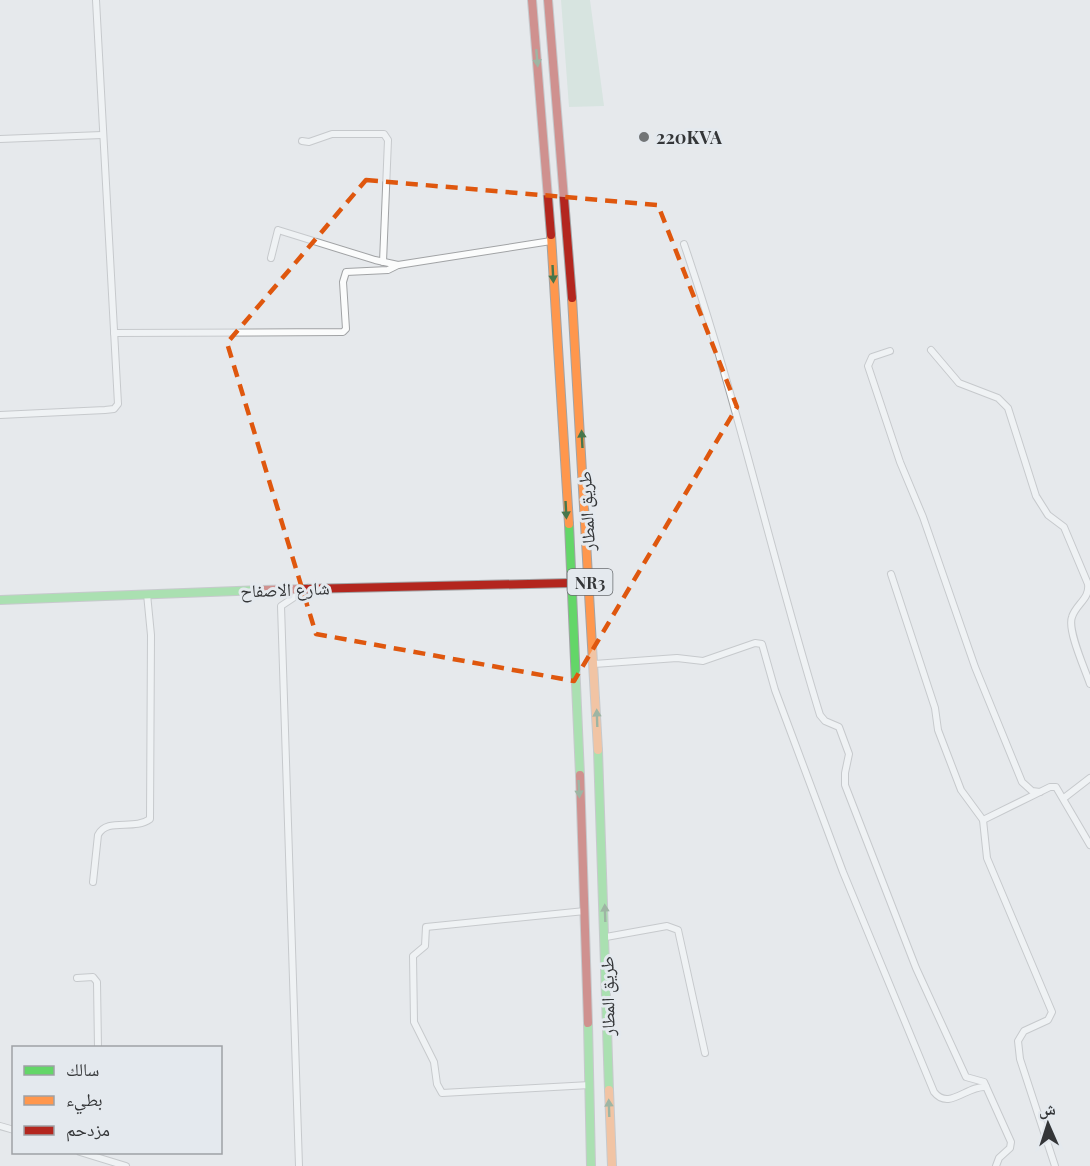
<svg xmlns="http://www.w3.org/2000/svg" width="1090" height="1166" font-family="'Playfair Display','Noto Naskh Arabic',serif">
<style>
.green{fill:#c6ddd0}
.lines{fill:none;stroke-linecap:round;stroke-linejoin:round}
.street-casing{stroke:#a1a3a5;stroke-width:8}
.fast-casing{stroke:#a1a3a5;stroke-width:10}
.slow-casing{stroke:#a1a3a5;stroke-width:10}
.jam-casing{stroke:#a1a3a5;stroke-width:10}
.street{stroke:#fbfcfc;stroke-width:6}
.fast{stroke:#63d668;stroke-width:8}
.slow{stroke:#ff974d;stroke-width:8}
.jam{stroke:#b3261e;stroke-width:8}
.oneway{fill:#47764b}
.marked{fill:none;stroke:#df570e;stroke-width:4.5;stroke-dasharray:12 8;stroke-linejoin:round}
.poi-dot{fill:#727577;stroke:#e4e9ee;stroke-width:2}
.labels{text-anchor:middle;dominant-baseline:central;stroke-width:6;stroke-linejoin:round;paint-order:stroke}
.shield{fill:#e4e9ee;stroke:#696c6f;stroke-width:1.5}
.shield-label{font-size:16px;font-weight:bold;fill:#343638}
.poi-label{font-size:18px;font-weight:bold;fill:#343638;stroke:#e4e9ee;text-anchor:start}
.street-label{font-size:18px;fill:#343638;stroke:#e4e9ee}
</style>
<rect width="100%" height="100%" fill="#e6e9ec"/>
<path class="green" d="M 561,0 L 590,0 L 604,106 L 569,107 Z"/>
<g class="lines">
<defs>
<g id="street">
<path d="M 0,139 L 102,135"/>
<path d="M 302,141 L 309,142 L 332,134 L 384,134 L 388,140 L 383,262"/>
<path d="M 684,244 C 737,399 772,559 820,715 L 825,721 L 839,727 L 849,754 L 845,773 L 845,785 L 916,968 L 966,1077 L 984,1082 L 1011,1142 L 1010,1148 L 999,1158 L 996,1166"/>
<path d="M 271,258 L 278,230 L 375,260 L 398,265"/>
<path d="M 114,333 L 343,332 L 346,329 L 343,282 L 346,272 L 388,270 L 398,265 L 551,241"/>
<path d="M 931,350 L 959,383 L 998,398 L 1008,408 L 1036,496 L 1048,515 L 1064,527 L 1088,584 C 1090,599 1076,604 1072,617 C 1067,630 1085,669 1090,684"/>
<path d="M 890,351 L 872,357 L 868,366 L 900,462 L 923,517 L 975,667 L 1022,782 L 1032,791 L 1040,792"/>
<path d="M 0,415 L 105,410 L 114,409 L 118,404 L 96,0"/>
<path d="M 891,574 L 935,708 L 938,730 L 961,790 L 983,820 L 987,858 L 1052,1012 L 1048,1020 L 1024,1031 L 1018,1041 L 1020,1059 L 1055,1166"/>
<path d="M 594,664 L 677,658 L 703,661 L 755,643 L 762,644 L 775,690 L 843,872 L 934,1092 C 949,1111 967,1085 986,1087"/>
<path d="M 1064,798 L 1090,778"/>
<path d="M 983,820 L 1050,787 L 1056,787 L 1090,845"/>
<path d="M 93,882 L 98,835 C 107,817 134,831 150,819 L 151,635 L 147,594"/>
<path d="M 585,911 L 426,927 L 425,946 L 413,956 L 414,1022 L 434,1062 L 437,1084 L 442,1093 L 590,1085"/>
<path d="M 606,937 L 667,926 L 678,930 L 705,1053"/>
<path d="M 77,978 L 93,977 L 97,982 L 98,1048"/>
<path d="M 0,1126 L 14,1130"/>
<path d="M 80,1152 L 126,1166"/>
<path d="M 299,1166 L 281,606 L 308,588"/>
</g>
<g id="fast">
<path d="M 569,524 L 580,775"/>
<path d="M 0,600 L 261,590"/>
<path d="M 598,750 L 609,1090"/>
<path d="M 588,1023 L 591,1166"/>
</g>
<g id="slow">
<path d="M 551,235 L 569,524"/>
<path d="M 572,298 L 598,750"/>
<path d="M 609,1090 L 612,1166"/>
</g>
<g id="jam">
<path d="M 532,0 L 551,235"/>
<path d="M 548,0 L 572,298"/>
<path d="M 261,590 L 570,583"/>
<path d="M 580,775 L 588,1023"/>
</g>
</defs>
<use href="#street" class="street-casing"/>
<use href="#fast" class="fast-casing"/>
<use href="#slow" class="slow-casing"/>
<use href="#jam" class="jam-casing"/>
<use href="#street" class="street"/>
<use href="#fast" class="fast"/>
<use href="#slow" class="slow"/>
<use href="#jam" class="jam"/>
</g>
<defs><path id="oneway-solid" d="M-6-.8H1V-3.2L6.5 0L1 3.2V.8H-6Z" transform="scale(1.5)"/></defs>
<g class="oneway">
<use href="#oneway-solid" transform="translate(537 58) rotate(85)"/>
<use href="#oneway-solid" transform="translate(553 274) rotate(87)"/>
<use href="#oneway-solid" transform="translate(582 439) rotate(-93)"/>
<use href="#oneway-solid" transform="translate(566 510) rotate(87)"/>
<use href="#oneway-solid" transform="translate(597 718) rotate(-92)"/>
<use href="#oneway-solid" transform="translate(579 789) rotate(87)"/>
<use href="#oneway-solid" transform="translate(605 913) rotate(-92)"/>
<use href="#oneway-solid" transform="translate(609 1108) rotate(-92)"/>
</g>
<path d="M0 0H1090V1166H0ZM 366,180 L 658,205 L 737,407 L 574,681 L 316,634 L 227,343 Z" fill="#e6e9ec" fill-opacity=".55" fill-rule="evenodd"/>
<path class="marked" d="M 366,180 L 658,205 L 737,407 L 574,681 L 316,634 L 227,343 Z"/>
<circle class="poi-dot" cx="644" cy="137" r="6"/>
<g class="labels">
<rect class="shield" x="567.5" y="569" width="45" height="26" rx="4.5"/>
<g class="shield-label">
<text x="590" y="582">NR3</text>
</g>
<g class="poi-label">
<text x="656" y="137">220KVA</text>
</g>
<g class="street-label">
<text transform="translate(586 511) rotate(-93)">طريق المطار</text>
<text transform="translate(285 589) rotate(-2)">شارع الاصفاح</text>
<text transform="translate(607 996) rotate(-91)">طريق المطار</text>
</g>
</g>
<rect x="12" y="1046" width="210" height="108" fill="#e4e9ee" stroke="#9ea1a5" stroke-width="1.5"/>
<rect x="24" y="1066" width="30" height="9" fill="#63d668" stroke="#9ea1a5" stroke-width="1.5"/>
<text x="66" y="1076" font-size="18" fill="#343638">سالك</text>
<rect x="24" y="1096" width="30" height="9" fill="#ff974d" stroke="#9ea1a5" stroke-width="1.5"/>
<text x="66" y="1106" font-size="18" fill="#343638">بطيء</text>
<rect x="24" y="1126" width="30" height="9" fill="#b3261e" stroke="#9ea1a5" stroke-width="1.5"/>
<text x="66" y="1136" font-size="18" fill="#343638">مزدحم</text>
<g transform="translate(1048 1124) rotate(357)" stroke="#e4e9ee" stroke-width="4.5" paint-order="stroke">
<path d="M0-4.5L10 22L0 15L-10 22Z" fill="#343638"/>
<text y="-9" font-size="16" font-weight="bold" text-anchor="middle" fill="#343638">ش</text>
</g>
</svg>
